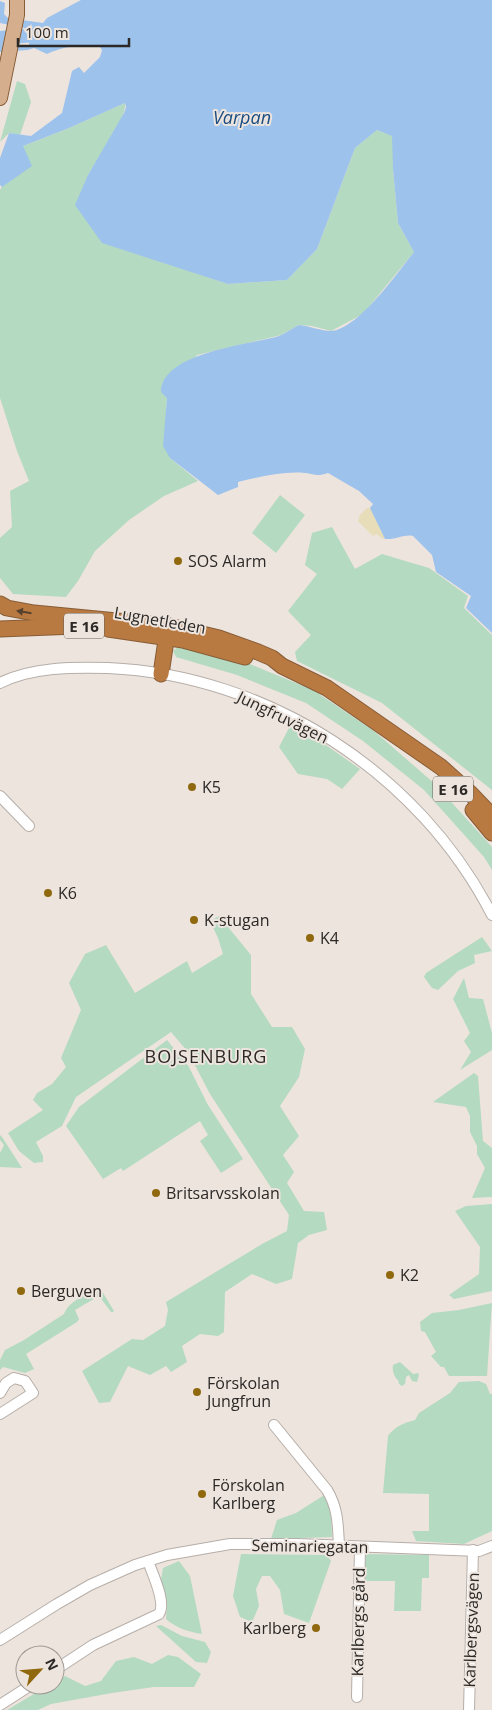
<svg xmlns="http://www.w3.org/2000/svg" width="492" height="1710" font-family="'Open Sans',sans-serif">
<style>
.green{fill:#b4dac2}
.sand{fill:#e7ddb8}
.water{fill:#9dc2ec}
.lines{fill:none;stroke-linecap:round;stroke-linejoin:round}
.river{stroke:#9dc2ec;stroke-width:14}
.minor-casing{stroke:#b6aea8;stroke-width:12}
.major-casing{stroke:#875d37;stroke-width:16}
.highway-casing{stroke:#875d37;stroke-width:17}
.minor{stroke:#fff;stroke-width:10}
.major{stroke:#d5af8d;stroke-width:14}
.highway{stroke:#b97a41;stroke-width:15}
.oneway{fill:#56412d}
.poi-dot{fill:#90680e;stroke:#ede4de;stroke-width:2}
.labels{text-anchor:middle;dominant-baseline:central;stroke-width:4;stroke-linejoin:round;paint-order:stroke}
.shield{fill:#ede4de;stroke:#65605c;stroke-width:1}
.shield-label{font-size:15px;font-weight:bold;fill:#2b2825}
.poi-label{font-size:16px;fill:#2b2825;stroke:#ede4de;text-anchor:start}
.street-label{font-size:16px;fill:#2b2825;stroke:#ede4de}
.water-label{font-size:18px;font-style:italic;fill:#1a4d80;stroke:#ede4de}
.neighbourhood-label{font-size:18px;letter-spacing:1px;fill:#2b2825;stroke:#ede4de}
</style>
<rect width="100%" height="100%" fill="#ede4de"/>
<g class="green">
<path d="M 17,81 L 25,84 L 31,102 L 20,135 L 9,133 L 0,142 Z"/>
<path d="M 125,103 C 128,116 96,161 88,175 L 157,260 L 228,284 L 287,280 L 317,249 L 355,148 L 377,130 L 393,136 L 393,169 L 398,223 L 414,252 L 363,314 L 331,331 L 312,326 L 299,325 L 281,335 L 197,355 L 167,397 L 166,412 L 170,458 L 198,481 L 164,496 L 129,520 L 95,551 L 78,581 L 66,597 L 13,594 L 0,578 L 0,538 L 12,527 L 10,491 L 29,481 L 17,451 L 0,398 L 0,190 L 23,146 L 69,128 Z"/>
<path d="M 280,495 L 305,515 L 276,553 L 252,533 Z"/>
<path d="M 332,527 L 355,569 L 382,554 L 429,568 L 468,596 L 464,608 L 492,635 L 492,790 L 382,703 L 297,661 L 295,652 L 311,635 L 288,611 L 317,574 L 305,565 L 312,533 Z"/>
<path d="M 179,646 L 240,660 L 313,690 L 374,731 L 435,784 L 492,847 L 492,870 L 484,857 L 424,790 L 363,741 L 306,703 L 237,675 L 176,657 L 173,651 Z"/>
<path d="M 290,726 L 320,741 L 360,769 L 342,789 L 327,779 L 298,774 L 279,747 Z"/>
<path d="M 219,916 L 251,955 L 251,994 L 272,1027 L 292,1027 L 305,1049 L 299,1077 L 280,1106 L 299,1136 L 283,1155 L 294,1172 L 287,1183 L 304,1211 L 324,1212 L 327,1230 L 309,1235 L 298,1243 L 292,1279 L 276,1284 L 252,1274 L 225,1292 L 224,1332 L 218,1336 L 200,1334 L 182,1346 L 187,1362 L 171,1372 L 166,1366 L 150,1375 L 128,1366 L 110,1402 L 99,1403 L 82,1371 L 132,1339 L 143,1340 L 165,1326 L 168,1310 L 166,1302 L 262,1244 L 287,1231 L 289,1215 L 210,1094 L 188,1052 L 171,1032 L 76,1097 L 62,1126 L 36,1142 L 43,1156 L 43,1162 L 34,1163 L 19,1151 L 8,1133 L 43,1110 L 33,1100 L 37,1093 L 52,1084 L 66,1067 L 61,1058 L 81,1010 L 69,983 L 85,954 L 106,945 L 135,993 L 187,961 L 192,973 L 223,954 L 218,938 L 210,921 Z"/>
<path d="M 482,937 L 492,951 L 474,955 L 475,963 L 458,971 L 438,990 L 432,988 L 424,977 L 426,973 Z"/>
<path d="M 464,978 L 469,998 L 483,999 L 492,1033 L 492,1050 L 460,1070 L 471,1052 L 464,1041 L 470,1033 L 453,999 Z"/>
<path d="M 167,1040 L 189,1067 L 208,1105 L 243,1159 L 221,1173 L 200,1141 L 208,1135 L 200,1121 L 123,1171 L 121,1168 L 103,1179 L 66,1126 L 79,1107 Z"/>
<path d="M 474,1073 L 478,1076 L 483,1141 L 492,1148 L 492,1197 L 472,1198 L 485,1168 L 477,1154 L 477,1146 L 470,1132 L 470,1116 L 466,1107 L 433,1102 Z"/>
<path d="M 0,1135 L 2,1137 L 22,1168 L 0,1167 L 0,1153 L 4,1145 L 0,1140 Z"/>
<path d="M 492,1204 L 492,1291 L 454,1299 L 449,1295 L 479,1274 L 480,1247 L 455,1211 L 466,1206 Z"/>
<path d="M 97,1290 L 102,1291 L 114,1311 L 113,1312 L 111,1312 L 99,1296 L 75,1310 L 79,1319 L 77,1322 L 26,1354 L 34,1369 L 25,1373 L 3,1367 L 0,1370 L 0,1360 L 5,1350 L 24,1340 L 64,1314 C 69,1301 85,1295 97,1290 Z"/>
<path d="M 492,1303 L 487,1376 L 449,1376 L 444,1367 L 441,1367 L 431,1356 L 436,1352 L 425,1332 L 421,1331 L 420,1322 L 432,1313 L 459,1310 Z"/>
<path d="M 400,1362 L 413,1374 L 418,1373 L 419,1375 L 417,1382 L 412,1381 L 409,1375 L 406,1377 L 405,1384 L 402,1386 L 399,1384 L 398,1380 C 394,1377 392,1370 393,1365 Z"/>
<path d="M 479,1381 L 486,1384 L 490,1394 L 492,1394 L 492,1531 L 464,1544 L 416,1541 L 412,1531 L 429,1531 L 429,1494 L 383,1493 L 388,1436 C 395,1426 404,1423 415,1420 L 419,1413 L 450,1393 L 459,1382 Z"/>
<path d="M 326,1494 L 331,1510 L 332,1537 L 271,1539 L 277,1520 L 296,1513 Z"/>
<path d="M 241,1554 L 327,1555 L 331,1561 L 309,1623 L 284,1614 L 280,1590 L 270,1576 L 262,1576 L 256,1589 L 259,1606 L 252,1622 L 240,1617 L 233,1596 Z"/>
<path d="M 364,1554 L 429,1555 L 429,1578 L 422,1578 L 421,1611 L 394,1611 L 395,1581 L 363,1581 Z"/>
<path d="M 179,1561 L 190,1576 L 202,1634 C 189,1632 176,1628 166,1619 L 167,1603 L 161,1580 L 163,1568 Z"/>
<path d="M 161,1625 L 182,1636 L 205,1642 L 211,1652 L 207,1663 L 196,1662 L 156,1626 Z"/>
<path d="M 168,1655 L 178,1657 L 201,1674 L 194,1687 L 154,1687 L 112,1693 L 51,1704 L 38,1710 L 7,1710 L 49,1685 L 55,1685 L 55,1682 L 65,1676 L 85,1686 L 101,1681 L 116,1661 L 134,1657 L 152,1664 Z"/>
</g>
<path class="sand" d="M 367,508 L 370,508 L 385,539 L 381,538 L 377,534 L 373,536 L 358,521 L 360,515 Z"/>
<path class="water" d="M 81,0 L 492,0 L 492,633 L 466,608 L 471,596 L 436,572 L 432,555 L 413,536 C 404,534 396,540 385,539 L 370,508 L 373,504 L 359,491 L 328,473 C 316,477 315,474 305,473 C 283,471 259,477 238,482 L 238,487 L 218,495 L 170,458 L 163,446 L 167,398 L 161,392 C 162,352 249,345 279,336 C 286,333 293,328 299,325 C 308,326 323,331 330,331 C 357,331 397,273 414,252 L 398,223 L 393,169 L 392,136 L 377,130 L 355,148 L 317,249 L 287,280 L 228,284 L 102,243 L 75,205 L 88,175 L 124,113 L 126,107 L 125,103 L 69,128 L 23,146 L 32,166 L 2,187 L 0,185 L 0,158 L 9,133 L 31,136 L 62,113 L 72,71 L 79,67 L 84,73 L 100,57 L 102,50 L 100,47 C 82,44 63,46 47,54 L 34,48 L 28,50 L 0,52 L 0,43 L 3,45 L 29,45 L 29,29 L 0,23 L 0,1 L 5,3 L 4,14 L 8,18 L 43,23 L 47,18 Z"/>
<g class="lines">
<path class="river" d="M 0,38 L 46,34"/>
<defs>
<g id="minor">
<path d="M 0,683 C 32,667 73,667 108,668 C 268,675 419,773 492,915"/>
<path d="M 0,796 L 29,826"/>
<path d="M 0,1393 L 6,1383 L 14,1378 L 25,1381 L 33,1393 L 0,1414"/>
<path d="M 274,1425 L 327,1490 C 338,1508 338,1525 339,1546"/>
<path d="M 0,1640 L 57,1604 L 90,1585 L 135,1565 L 167,1555 L 230,1544 L 297,1544 L 479,1551 L 492,1546"/>
<path d="M 55,1670 L 93,1645 L 159,1614 C 167,1603 152,1573 148,1561"/>
<path d="M 357,1697 L 360,1547"/>
<path d="M 0,1705 L 31,1685"/>
<path d="M 469,1710 L 473,1550"/>
</g>
<path id="major" d="M 0,98 L 17,15 L 17,0"/>
<g id="highway">
<path d="M 0,604 L 7,608 L 34,613 L 169,626 L 219,638 L 258,652 L 272,658 L 282,666 L 327,688 L 441,767 L 471,794 L 492,816"/>
<path d="M 0,629 L 76,626"/>
<path d="M 108,629 L 183,640 L 245,657"/>
<path d="M 161,674 L 168,627"/>
<path d="M 473,810 L 492,833"/>
</g>
</defs>
<use href="#minor" class="minor-casing"/>
<use href="#major" class="major-casing"/>
<use href="#highway" class="highway-casing"/>
<use href="#minor" class="minor"/>
<use href="#major" class="major"/>
<use href="#highway" class="highway"/>
</g>
<defs><path id="oneway-solid" d="M-6-.8H1V-3.2L6.5 0L1 3.2V.8H-6Z" transform="scale(1.25)"/></defs>
<use class="oneway" href="#oneway-solid" transform="translate(24 612) rotate(-171)"/>
<g class="poi-dot">
<circle cx="178" cy="561" r="5"/>
<circle cx="192" cy="787" r="5"/>
<circle cx="48" cy="893" r="5"/>
<circle cx="194" cy="920" r="5"/>
<circle cx="310" cy="938" r="5"/>
<circle cx="156" cy="1193" r="5"/>
<circle cx="390" cy="1275" r="5"/>
<circle cx="21" cy="1291" r="5"/>
<circle cx="197" cy="1392" r="5"/>
<circle cx="202" cy="1494" r="5"/>
<circle cx="316" cy="1628" r="5"/>
</g>
<g class="labels">
<g class="shield">
<rect x="64" y="613.5" width="40" height="25" rx="4"/>
<rect x="433" y="776.5" width="40" height="25" rx="4"/>
</g>
<g class="shield-label">
<text x="84" y="626">E 16</text>
<text x="453" y="789">E 16</text>
</g>
<g class="poi-label">
<text x="188" y="561">SOS Alarm</text>
<text x="202" y="787">K5</text>
<text x="58" y="893">K6</text>
<text x="204" y="920">K-stugan</text>
<text x="320" y="938">K4</text>
<text x="166" y="1193">Britsarvsskolan</text>
<text x="400" y="1275">K2</text>
<text x="31" y="1291">Berguven</text>
<text x="207" y="1383">Förskolan<tspan x="207" dy="18">Jungfrun</tspan></text>
<text x="212" y="1485">Förskolan<tspan x="212" dy="18">Karlberg</tspan></text>
<text x="306" y="1628" text-anchor="end">Karlberg</text>
</g>
<g class="street-label">
<text transform="translate(160 620) rotate(10)">Lugnetleden</text>
<text transform="translate(283 717) rotate(26)">Jungfruvägen</text>
<text transform="translate(310 1546) rotate(1)">Seminariegatan</text>
<text transform="translate(358 1622) rotate(-89)">Karlbergs gård</text>
<text transform="translate(471 1630) rotate(-88)">Karlbergsvägen</text>
</g>
<g class="water-label">
<text x="242" y="117">Varpan</text>
</g>
<g class="neighbourhood-label">
<text x="206" y="1056">BOJSENBURG</text>
</g>
</g>
<g transform="translate(40 1670) rotate(64)"><circle r="24" fill="#ede4de" stroke="#9f9994"/>
<path d="M0-4L9 19L0 12L-9 19Z" fill="#90680e"/>
<text y="-8" font-size="14" font-weight="bold" text-anchor="middle" fill="#2b2825">N</text>
</g>
<path d="M18 38v8h111v-8" fill="none" stroke="#2b2825" stroke-width="2.5"/>
<text x="25" y="38" font-size="15" fill="#2b2825" stroke="#ede4de" stroke-width="4" paint-order="stroke">100 m</text>
</svg>
